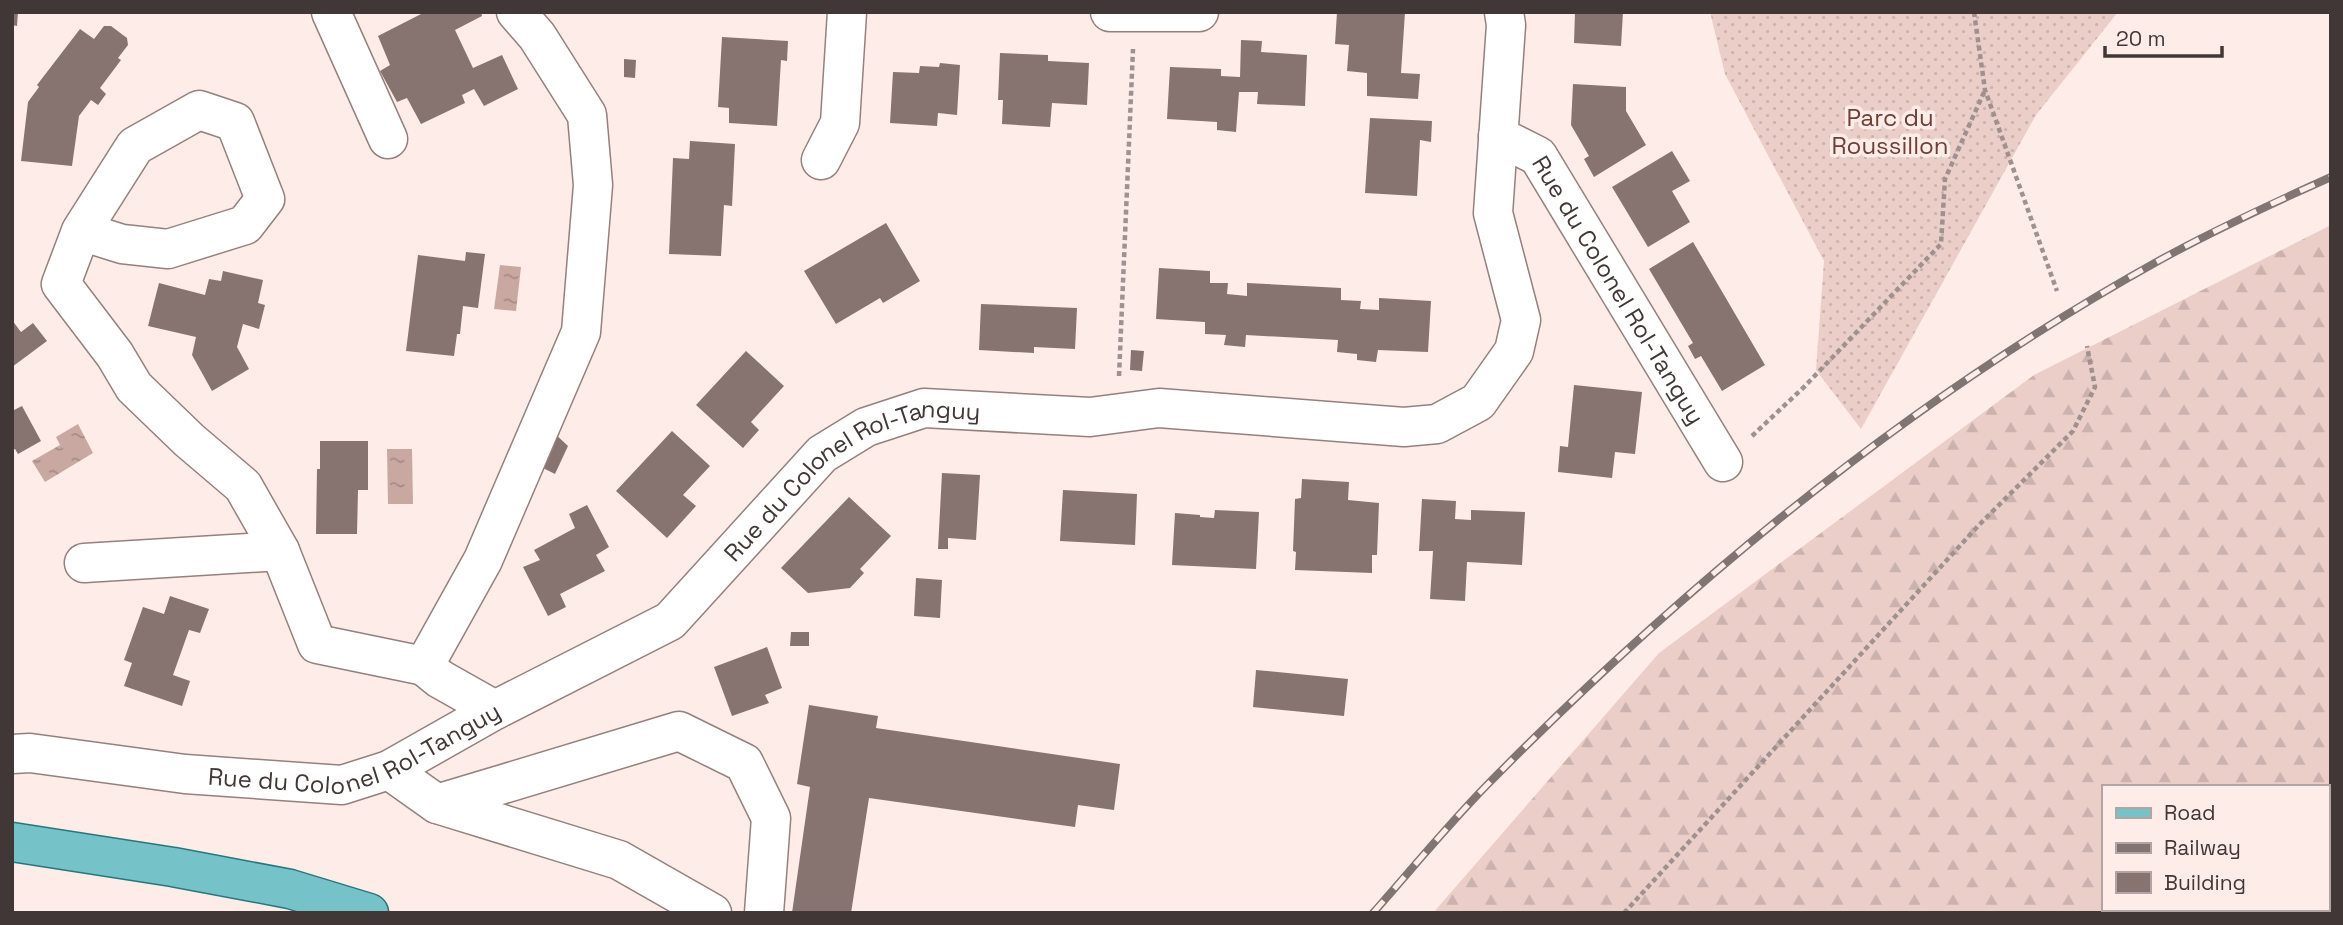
<svg xmlns="http://www.w3.org/2000/svg" width="2343" height="925" font-family="'Space Grotesk',sans-serif">
<style>
.grass{fill:url(#grass-dots)}
.forest{fill:url(#forest-firs);fill-rule:evenodd}
.water{fill:url(#water-ripples)}
.building{fill:#877470}
.lines{fill:none;stroke-linecap:round;stroke-linejoin:round}
.minor-casing{stroke:#94817d;stroke-width:41}
.major-casing{stroke:#27777d;stroke-width:41}
.path{stroke:#9f918f;stroke-width:4.5;stroke-dasharray:5 3.5;stroke-linecap:butt}
.minor{stroke:#fff;stroke-width:38}
.major{stroke:#75c2c8;stroke-width:38}
.rail-casing{stroke:#817573;stroke-width:8}
.rail{stroke:#feece9;stroke-width:5;stroke-dasharray:16;stroke-linecap:butt}
.labels{text-anchor:middle;dominant-baseline:central;stroke-width:7;stroke-linejoin:round;paint-order:stroke}
.park-label{font-size:24px;fill:#6f3e35;stroke:#feece9}
.street-label{font-size:24px;fill:#403736;stroke:#feece9}
</style>
<defs>
<pattern id="grass-dots" width="8" height="8" patternUnits="userSpaceOnUse" patternTransform="scale(1.75)"><rect width="8" height="8" fill="#eccec8"/><path d="M2 2h.1M6 6h.1" fill="none" stroke="#cbb2ac" stroke-width="1.8" stroke-linecap="round"/></pattern>
<pattern id="forest-firs" width="22" height="20" patternUnits="userSpaceOnUse" patternTransform="scale(1.75)"><rect width="22" height="20" fill="#eccec8"/><path d="M5 1l3.5 6h-7zM16 11l3.5 6h-7z" fill="#cbb2ac"/></pattern>
<pattern id="water-ripples" width="26" height="14" patternUnits="userSpaceOnUse" patternTransform="scale(1.75)"><rect width="26" height="14" fill="#caa8a2"/><path d="M2 4q2-2 4 0t4 0M15 11q2-2 4 0t4 0" fill="none" stroke="#a58a85"/></pattern>
</defs>
<rect width="100%" height="100%" fill="#feece9"/>
<path class="grass" d="M 1710,12 L 2118,12 L 2036,115 L 1861,429 L 1816,370 L 1824,261 L 1725,74 Z"/>
<path class="forest" d="M 2331,225 L 2331,913 L 1433,913 L 1659,653 L 2034,375 ZM 2103,787 L 2327,787 L 2327,909 L 2103,909 Z"/>
<g class="water">
<path d="M 500,265 L 521,267 L 516,311 L 494,309 Z"/>
<path d="M 78,424 L 93,453 L 45,482 L 32,461 L 60,445 L 56,437 Z"/>
<path d="M 387,449 L 412,449 L 413,504 L 388,504 Z"/>
</g>
<g class="building">
<path d="M 12,12 L 18,12 L 17,26 L 12,25 Z"/>
<path d="M 425,12 L 481,12 L 482,16 L 455,30 L 473,68 L 502,55 L 518,89 L 484,106 L 474,89 L 462,95 L 465,103 L 421,124 L 407,98 L 397,102 L 380,71 L 390,65 L 378,36 Z"/>
<path d="M 1337,12 L 1405,12 L 1401,73 L 1420,74 L 1418,99 L 1367,96 L 1367,73 L 1347,71 L 1349,45 L 1335,44 Z"/>
<path d="M 1575,12 L 1623,12 L 1621,46 L 1574,43 Z"/>
<path d="M 104,26 L 111,26 L 127,38 L 128,45 L 118,58 L 121,60 L 100,88 L 106,94 L 98,105 L 91,100 L 79,116 L 72,166 L 21,161 L 28,102 L 39,87 L 37,85 L 80,29 L 94,39 Z"/>
<path d="M 722,37 L 788,41 L 787,61 L 781,60 L 777,126 L 729,123 L 729,108 L 718,107 Z"/>
<path d="M 1241,40 L 1262,41 L 1261,52 L 1307,55 L 1305,106 L 1257,104 L 1258,92 L 1239,92 L 1236,132 L 1217,130 L 1217,122 L 1167,119 L 1170,67 L 1221,69 L 1221,76 L 1240,77 Z"/>
<path d="M 1000,53 L 1048,55 L 1048,61 L 1089,63 L 1087,105 L 1052,103 L 1050,127 L 1002,124 L 1003,100 L 998,100 Z"/>
<path d="M 624,59 L 636,60 L 635,78 L 624,77 Z"/>
<path d="M 940,63 L 960,65 L 957,115 L 938,113 L 937,126 L 890,123 L 893,72 L 919,73 L 920,66 L 939,67 Z"/>
<path d="M 1573,84 L 1626,87 L 1626,111 L 1646,145 L 1594,177 L 1584,159 L 1589,156 L 1571,125 Z"/>
<path d="M 1370,118 L 1432,121 L 1431,142 L 1420,140 L 1417,196 L 1365,193 Z"/>
<path d="M 690,141 L 735,144 L 732,206 L 724,205 L 721,256 L 669,254 L 673,158 L 689,159 Z"/>
<path d="M 1672,151 L 1690,181 L 1672,191 L 1690,222 L 1648,247 L 1612,187 Z"/>
<path d="M 886,223 L 920,281 L 883,303 L 880,298 L 836,324 L 804,271 Z"/>
<path d="M 1693,242 L 1765,365 L 1722,391 L 1701,356 L 1695,359 L 1688,346 L 1693,343 L 1649,269 Z"/>
<path d="M 466,252 L 485,254 L 478,308 L 463,306 L 460,334 L 457,334 L 454,356 L 406,351 L 418,255 L 465,261 Z"/>
<path d="M 1159,268 L 1210,271 L 1210,283 L 1228,283 L 1227,294 L 1247,296 L 1247,283 L 1341,288 L 1341,300 L 1361,301 L 1360,309 L 1379,310 L 1379,298 L 1431,301 L 1428,352 L 1378,350 L 1376,362 L 1357,360 L 1357,354 L 1337,352 L 1338,340 L 1246,335 L 1245,347 L 1224,345 L 1226,335 L 1205,334 L 1205,322 L 1156,319 Z"/>
<path d="M 223,271 L 263,280 L 258,303 L 265,305 L 259,329 L 243,324 L 237,347 L 249,369 L 212,391 L 192,355 L 196,337 L 148,326 L 159,283 L 205,295 L 209,279 L 221,281 Z"/>
<path d="M 981,304 L 1077,308 L 1075,349 L 1034,347 L 1034,353 L 979,350 Z"/>
<path d="M 12,320 L 21,332 L 33,323 L 47,341 L 12,367 Z"/>
<path d="M 1131,350 L 1144,351 L 1142,371 L 1130,370 Z"/>
<path d="M 746,351 L 784,386 L 751,422 L 759,430 L 743,448 L 696,405 Z"/>
<path d="M 1574,385 L 1642,392 L 1635,454 L 1615,452 L 1612,478 L 1558,472 L 1560,446 L 1568,447 Z"/>
<path d="M 22,406 L 41,441 L 18,454 L 15,449 L 12,450 L 12,411 Z"/>
<path d="M 672,431 L 710,466 L 683,495 L 696,506 L 667,538 L 616,491 Z"/>
<path d="M 554,433 L 568,446 L 555,474 L 539,466 Z"/>
<path d="M 320,441 L 368,441 L 368,490 L 358,490 L 357,534 L 316,534 L 317,469 L 320,469 Z"/>
<path d="M 942,473 L 980,475 L 976,540 L 948,538 L 948,549 L 938,549 Z"/>
<path d="M 1302,479 L 1349,482 L 1348,500 L 1379,503 L 1377,555 L 1372,555 L 1372,573 L 1295,570 L 1296,552 L 1293,551 L 1295,499 L 1301,498 Z"/>
<path d="M 1063,490 L 1137,494 L 1135,545 L 1060,541 Z"/>
<path d="M 849,497 L 891,536 L 860,569 L 864,573 L 850,588 L 808,593 L 781,568 Z"/>
<path d="M 1422,499 L 1456,501 L 1455,519 L 1471,520 L 1471,510 L 1525,512 L 1522,565 L 1467,562 L 1465,601 L 1430,599 L 1433,551 L 1419,551 Z"/>
<path d="M 587,505 L 609,547 L 596,555 L 605,571 L 560,594 L 566,607 L 548,616 L 523,567 L 540,560 L 534,550 L 575,528 L 569,514 Z"/>
<path d="M 1215,510 L 1259,512 L 1256,569 L 1172,565 L 1175,513 L 1200,515 L 1200,517 L 1214,518 Z"/>
<path d="M 916,578 L 942,580 L 940,618 L 914,616 Z"/>
<path d="M 170,596 L 209,609 L 200,633 L 189,630 L 173,675 L 190,681 L 182,706 L 124,686 L 132,663 L 124,660 L 143,607 L 164,614 Z"/>
<path d="M 791,632 L 809,632 L 809,646 L 790,646 Z"/>
<path d="M 767,647 L 782,688 L 765,695 L 769,703 L 732,716 L 714,667 Z"/>
<path d="M 1256,670 L 1348,679 L 1344,716 L 1253,707 Z"/>
<path d="M 809,705 L 878,716 L 876,728 L 1120,764 L 1114,810 L 1078,805 L 1075,827 L 869,798 L 851,913 L 792,913 L 810,787 L 797,784 Z"/>
</g>
<g class="lines">
<defs>
<g id="minor">
<path d="M 331,12 L 388,139"/>
<path d="M 1110,12 L 1199,12"/>
<path id="s1" d="M 1498,136 L 1538,156 L 1723,462"/>
<path d="M 821,160 L 840,123 L 847,12"/>
<path d="M 81,231 L 135,146 L 199,110 L 235,122 L 265,199 L 245,225 L 168,249 L 122,244 L 81,231 L 61,284 L 115,355 L 134,387 L 189,440 L 243,486 L 280,551 L 317,644 L 424,666"/>
<path d="M 84,563 L 280,551"/>
<path d="M 495,710 L 440,679 L 424,666 L 483,560 L 581,332 L 593,185 L 587,115 L 537,36 L 516,12"/>
<path id="s2" d="M 12,754 L 30,753 L 185,774 L 342,785 L 389,770 L 495,710 L 670,621 L 822,454 L 866,427 L 924,408 L 1090,417 L 1159,408 L 1404,427 L 1437,424 L 1478,402 L 1514,351 L 1521,320 L 1493,213 L 1506,25 L 1504,12"/>
<path d="M 389,770 L 437,804 L 619,860 L 712,913"/>
<path d="M 437,804 L 679,731 L 744,763 L 771,818 L 764,913"/>
</g>
<path id="major" d="M 12,842 L 173,867 L 290,889 L 369,913"/>
</defs>
<use href="#minor" class="minor-casing"/>
<use href="#major" class="major-casing"/>
<g class="path">
<path d="M 1974,12 L 1985,90 L 2057,291"/>
<path d="M 1119,376 L 1133,49"/>
<path d="M 1752,436 L 1804,387 L 1941,244 L 1945,179 L 1985,90"/>
<path d="M 1624,913 L 1978,526 L 2073,431 L 2095,387 L 2087,346"/>
</g>
<use href="#minor" class="minor"/>
<use href="#major" class="major"/>
<defs>
<path id="rail" d="M 1373,913 C 1411,870 1447,826 1487,785 C 1687,582 1911,398 2160,260 C 2216,229 2273,203 2331,177"/>
</defs>
<use href="#rail" class="rail-casing"/>
<use href="#rail" class="rail"/>
</g>
<g class="labels">
<g class="park-label">
<text x="1890" y="117">Parc du<tspan x="1890" dy="28">Roussillon</tspan></text>
</g>
<g class="street-label">
<text stroke="none"><textPath href="#s1" startOffset="201">Rue du Colonel Rol-Tanguy</textPath></text>
<text stroke="none"><textPath href="#s2" startOffset="940">Rue du Colonel Rol-Tanguy</textPath></text>
<text stroke="none"><textPath href="#s2" startOffset="352">Rue du Colonel Rol-Tanguy</textPath></text>
</g>
</g>
<rect width="2343" height="925" fill="none" stroke="#403736" stroke-width="28"/>
<rect x="2102" y="785" width="228" height="126" fill="#feece9" stroke="#b2a4a1" stroke-width="2"/>
<rect x="2116" y="808" width="35" height="10" fill="#75c2c8" stroke="#b2a4a1" stroke-width="2"/>
<text x="2164" y="820" font-size="21" fill="#403736">Road</text>
<rect x="2116" y="843" width="35" height="10" fill="#817573" stroke="#b2a4a1" stroke-width="2"/>
<text x="2164" y="855" font-size="21" fill="#403736">Railway</text>
<rect x="2116" y="872" width="35" height="21" fill="#877470" stroke="#b2a4a1" stroke-width="2"/>
<text x="2164" y="890" font-size="21" fill="#403736">Building</text>
<path d="M2105 46v10h117v-10" fill="none" stroke="#403736" stroke-width="3.5"/>
<text x="2116" y="46" font-size="21" fill="#403736" stroke="#feece9" stroke-width="5" paint-order="stroke">20 m</text>
</svg>
